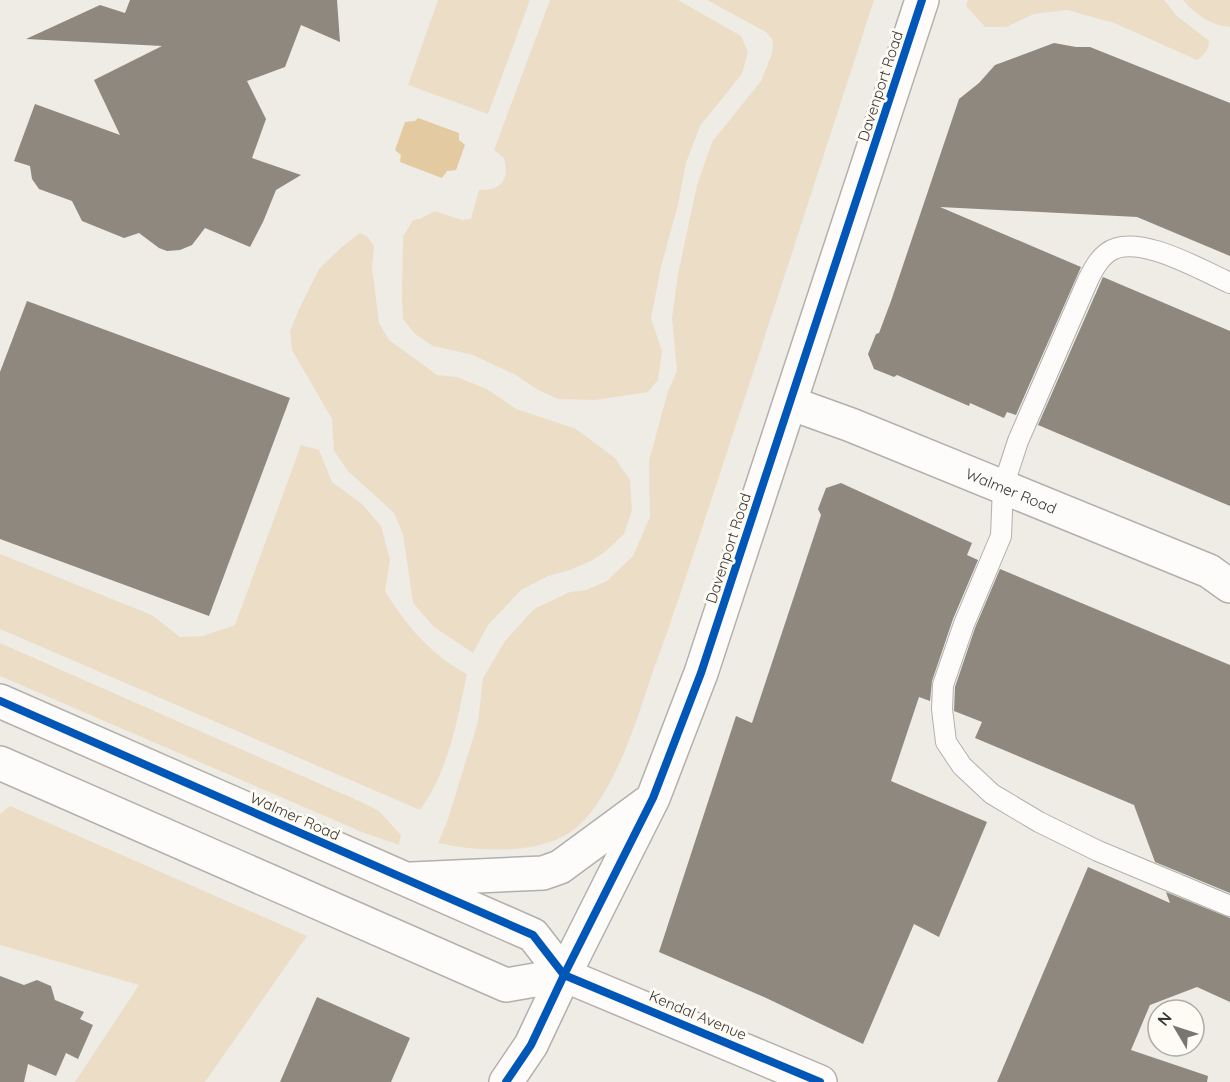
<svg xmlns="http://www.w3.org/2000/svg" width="1230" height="1082" font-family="Quicksand,sans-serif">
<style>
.green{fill:#ecdec6}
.water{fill:#e3caa0}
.building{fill:#8e887e}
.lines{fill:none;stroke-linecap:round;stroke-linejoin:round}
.lane-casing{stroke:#b2b0ab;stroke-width:22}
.street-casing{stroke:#b2b0ab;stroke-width:36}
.secondary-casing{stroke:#b2b0ab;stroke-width:36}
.lane{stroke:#fdfcfb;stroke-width:20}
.street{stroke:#fdfcfb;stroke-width:33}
.secondary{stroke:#fdfcfb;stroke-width:33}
.cycleway-casing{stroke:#fefaf4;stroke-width:11}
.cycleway{stroke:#0057b8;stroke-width:8}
.labels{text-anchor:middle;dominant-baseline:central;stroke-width:6;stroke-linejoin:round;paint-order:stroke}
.street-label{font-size:15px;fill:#393733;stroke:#fefaf4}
</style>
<rect width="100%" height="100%" fill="#efece6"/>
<g class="green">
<path d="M 438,0 L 530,0 L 488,114 L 408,85 Z"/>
<path d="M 550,0 L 678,0 L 741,36 L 748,52 L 742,74 L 700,126 L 686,163 L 678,205 L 661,267 L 651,318 L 662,351 L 658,380 L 648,392 L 595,400 L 558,399 L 538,390 L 516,375 L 473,355 L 433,346 L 415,334 L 403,319 L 402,297 L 403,237 L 413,220 L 420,219 L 435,211 L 462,220 L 471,219 L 479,190 C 502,190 510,180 504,158 L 494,150 Z"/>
<path d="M 707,0 L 874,0 C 819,170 764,340 708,510 C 691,562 674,614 655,666 C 638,715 616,793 577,827 C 544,856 478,852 438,843 L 447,822 L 478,722 L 483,678 L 505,641 L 534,609 L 570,592 L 586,590 L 607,581 L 633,556 L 650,517 L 649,461 L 668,391 L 677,371 L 672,318 L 678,274 L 697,185 L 712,142 L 761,81 L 772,54 L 773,40 L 766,32 Z"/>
<path d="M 968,0 L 1164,0 L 1177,16 L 1209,41 C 1209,50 1203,56 1197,60 L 1114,23 L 1067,10 L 1034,14 L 1006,27 L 985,27 L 966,6 Z"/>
<path d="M 1183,0 L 1230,0 L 1230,27 C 1210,25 1196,15 1183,0 Z"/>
<path d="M 360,233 L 367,236 L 374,246 L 372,267 L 379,323 L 389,340 L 437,375 L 457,377 L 487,389 L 516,409 L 576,429 L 615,458 L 630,480 L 632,511 L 624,534 L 605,552 L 591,561 L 570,570 L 548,576 L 521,590 L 488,625 L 473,653 L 434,627 L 413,603 L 403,534 L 394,513 L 348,471 L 334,451 L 332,419 L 292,350 L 290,331 L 299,309 L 319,269 L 343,246 Z"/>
<path d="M 301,445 L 319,450 L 332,482 L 362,504 L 381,526 L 390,560 L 385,591 C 405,624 432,656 467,674 C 457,721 449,770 420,810 L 0,629 L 0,554 L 152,615 L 180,637 L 203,636 L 235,625 Z"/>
<path d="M 0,643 L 368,805 L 379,811 L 401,835 L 399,845 L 362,832 L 0,676 Z"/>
<path d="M 10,806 L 307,936 L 205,1082 L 75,1082 L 139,985 L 0,945 L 0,814 Z"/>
</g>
<path class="water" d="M 418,118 L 459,133 L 459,140 L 465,145 L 456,170 L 447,171 L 442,178 L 400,162 L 401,155 L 395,150 L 405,122 L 415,121 Z"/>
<g class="building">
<path d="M 130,0 L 337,0 L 340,42 L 301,25 L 285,67 L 247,81 L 266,119 L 252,158 L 301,175 L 276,190 L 263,222 L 250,247 L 205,228 L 192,245 L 180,250 L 167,251 L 159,248 L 139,233 L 124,238 L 82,221 L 72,201 L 39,189 L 32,179 L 30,166 L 14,161 L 35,104 L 120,135 L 94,80 L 162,46 L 26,39 L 100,5 L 125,13 Z"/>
<path d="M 1054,43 L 1076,47 L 1090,47 L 1230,103 L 1230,256 L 1137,217 L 940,207 L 1081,267 L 1016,415 L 1007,412 L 1004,418 L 970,403 L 969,406 L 897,375 L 894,377 L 874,369 L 868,354 L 876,334 L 879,333 L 891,301 L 959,99 L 979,83 L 995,65 Z"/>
<path d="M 1103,277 L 1230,331 L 1230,506 L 1038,425 Z"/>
<path d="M 27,301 L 290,398 L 209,616 L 0,539 L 0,372 Z"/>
<path d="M 841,483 L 972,543 L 967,555 L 978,560 L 953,619 L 932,681 L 930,701 L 919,697 L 891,781 L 987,822 L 939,937 L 914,924 L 863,1044 L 764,997 L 659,952 L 736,716 L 752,723 L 821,515 L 818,509 L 826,488 Z"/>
<path d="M 1000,569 L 1230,665 L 1230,893 L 1155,862 L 1134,805 L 975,738 L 982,722 L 954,711 L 955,687 L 975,628 Z"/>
<path d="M 1088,867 L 1170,903 L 1166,892 L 1230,918 L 1230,1002 L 1197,987 L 1150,1005 L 1131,1050 L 1208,1076 L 1207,1082 L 997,1082 Z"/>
<path d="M 0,976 L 24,985 L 37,980 L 51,986 L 55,1000 L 84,1012 L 80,1019 L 93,1025 L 78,1059 L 66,1053 L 56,1076 L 28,1064 L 24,1082 L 0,1082 Z"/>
<path d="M 317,997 L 410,1038 L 391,1082 L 280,1082 Z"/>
</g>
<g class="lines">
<defs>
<path id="lane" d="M 1230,283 C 1201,270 1135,231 1107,253 C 1098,260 1093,270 1088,280 L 1018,441 L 1003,487 L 1001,536 L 964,624 L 943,685 L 942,709 L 946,742 L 962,766 L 992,794 L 1039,822 L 1098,851 L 1230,906"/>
<g id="street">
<path id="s1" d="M 790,403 L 851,425 L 1209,571 L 1230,586"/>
</g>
<g id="secondary">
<path d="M 0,701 L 533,935 L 564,975 L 820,1082"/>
<path d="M 0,763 L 506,985 L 564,975"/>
<path d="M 412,879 L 543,873 L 560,867 L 647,803"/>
<path d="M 506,1082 L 531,1045 L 564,975 L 653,798 L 701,673 L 922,0"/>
</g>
</defs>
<use href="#lane" class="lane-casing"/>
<use href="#street" class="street-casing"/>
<use href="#secondary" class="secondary-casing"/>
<use href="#lane" class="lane"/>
<use href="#street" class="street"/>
<use href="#secondary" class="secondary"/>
<defs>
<g id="cycleway">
<path d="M 0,701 L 533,935 L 564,975 L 820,1082"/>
<path d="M 506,1082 L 531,1045 L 564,975 L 653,798 L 701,673 L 922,0"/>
</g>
</defs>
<use href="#cycleway" class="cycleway-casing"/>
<use href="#cycleway" class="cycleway"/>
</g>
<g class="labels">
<g class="street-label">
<text transform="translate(880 86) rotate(-72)">Davenport Road</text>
<text stroke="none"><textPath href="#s1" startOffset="238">Walmer Road</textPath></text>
<text transform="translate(728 548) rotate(-72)">Davenport Road</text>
<text transform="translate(295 816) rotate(24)">Walmer Road</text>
<text transform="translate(698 1015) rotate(23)">Kendal Avenue</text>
</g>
</g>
<g transform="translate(1176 1028) rotate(309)"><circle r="28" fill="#fefaf4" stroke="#afaca7" stroke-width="1.5"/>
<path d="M0-4.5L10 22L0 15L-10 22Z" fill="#797672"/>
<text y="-9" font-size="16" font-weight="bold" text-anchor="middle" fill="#393733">N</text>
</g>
</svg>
